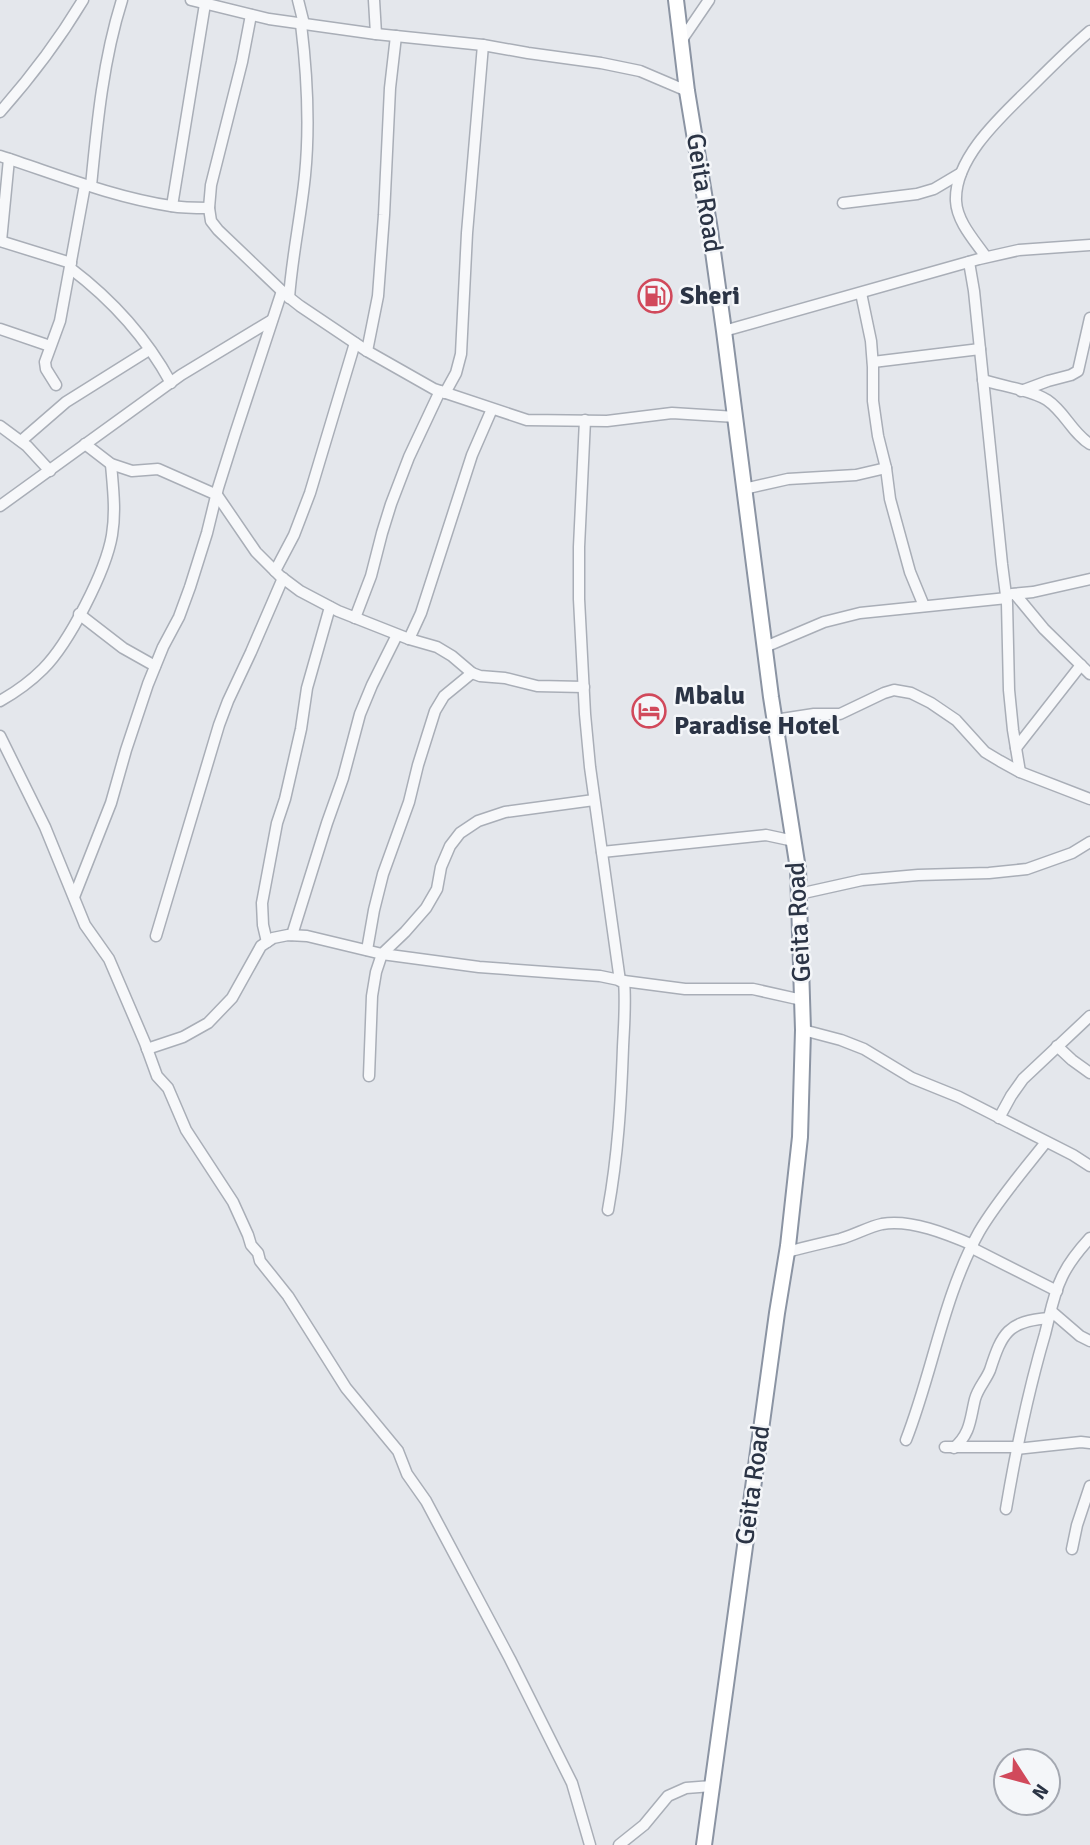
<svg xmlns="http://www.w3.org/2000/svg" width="1090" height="1845" font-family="Signika,sans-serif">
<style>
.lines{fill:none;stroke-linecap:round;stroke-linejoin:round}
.minor-casing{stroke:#a9aeb7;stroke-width:13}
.highway-casing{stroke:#8b94a3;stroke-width:18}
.minor{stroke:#f7f8fa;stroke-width:10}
.highway{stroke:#fff;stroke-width:14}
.labels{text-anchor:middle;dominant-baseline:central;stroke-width:5;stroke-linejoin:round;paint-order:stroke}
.street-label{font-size:26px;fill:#2b3445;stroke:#f4f6f9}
.poi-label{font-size:26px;font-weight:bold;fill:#2b3445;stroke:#f4f6f9;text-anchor:start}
</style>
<rect width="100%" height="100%" fill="#e4e7ec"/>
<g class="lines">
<defs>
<g id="minor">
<path d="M 191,0 L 269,19 L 376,34 L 483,45 L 528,53 L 601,63 L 640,71 L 687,91"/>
<path d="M 298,0 L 304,24"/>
<path d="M 374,0 L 376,34"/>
<path d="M 251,15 L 242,62 L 211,185 L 209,208 L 211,221 L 218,230 L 286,295 L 300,306 L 367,351 L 434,389 L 527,420 L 607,421 L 672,413 L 736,417"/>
<path d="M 681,41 L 709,0"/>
<path d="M 0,112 C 31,77 59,40 83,0"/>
<path d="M 0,156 C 56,174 112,197 171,206 C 183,208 196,208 209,208"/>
<path d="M 91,186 C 97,124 103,60 122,0"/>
<path d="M 843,203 L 917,194 L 934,189 L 961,173"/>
<path d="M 172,206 L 205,4"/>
<path d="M 0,241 L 71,263"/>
<path d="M 1,241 L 9,159"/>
<path d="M 986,257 C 975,241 957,222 956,201 C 954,156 1006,112 1035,83 C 1053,65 1071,47 1090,31"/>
<path d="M 969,262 L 974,291 L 1002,564 L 1007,603 L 1009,690 L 1013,730 L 1020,772"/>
<path d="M 70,268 C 111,299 146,337 171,383"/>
<path d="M 861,293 L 871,341 L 873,367 L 873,401 L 878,436 L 886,468 L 890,499 L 910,572 L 924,606"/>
<path d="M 289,298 C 292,256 301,216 305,175 C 310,125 307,73 301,24"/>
<path d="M 0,329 L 50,346"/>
<path d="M 724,331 L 979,259 L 1019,250 L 1090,245"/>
<path d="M 367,351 L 378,296 L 384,215 L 390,88 L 396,36"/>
<path d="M 873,362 L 980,349"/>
<path d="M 983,380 C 1002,386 1031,390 1047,400 C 1065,412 1072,433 1090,444"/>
<path d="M 56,385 L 46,369 L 45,362 L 60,321 L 85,185"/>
<path d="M 1021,391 L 1048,381 L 1071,375 L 1078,371 L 1090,318"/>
<path d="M 445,393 L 456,373 L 461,354 L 467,233 L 483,45"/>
<path d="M 585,420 L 579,547 L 579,599 L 585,714 L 590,767 L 620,981"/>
<path d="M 0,426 L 27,446 L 50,471"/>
<path d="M 21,441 L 66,402 L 149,350"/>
<path d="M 85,444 L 111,464 L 132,471 L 158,469 L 217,495 L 256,552 L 280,576 L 300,591 L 338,611 L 409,639 L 437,647 L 452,656 L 472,673 L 480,676 L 505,678 L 537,686 L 584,687"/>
<path d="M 744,489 L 788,479 L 856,475 L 886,468"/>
<path d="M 0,506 L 181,375 L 272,320"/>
<path d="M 275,571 L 294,535 L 310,493 L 355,343"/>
<path d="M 1012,594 L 1033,592 L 1090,579"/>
<path d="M 1015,594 L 1044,629 L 1090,674"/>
<path d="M 79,614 L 123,648 L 155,666"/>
<path d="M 355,618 L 371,576 L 382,533 L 391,504 L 409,457 L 440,391"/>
<path d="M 409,639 L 421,613 L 472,455 L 492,409"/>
<path d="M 765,647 L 824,622 L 860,613 L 1007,598"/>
<path d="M 0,701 C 16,692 30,682 43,669 C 69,643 106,571 112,535 C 116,511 113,488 111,464"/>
<path d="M 775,720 L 814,714 L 840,714 L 884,693 L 894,690 L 911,693 L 931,703 L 956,720 L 985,752 L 1000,761 L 1020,772 L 1090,799"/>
<path d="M 0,736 L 45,827 L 85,925 L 109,959 L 145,1043 L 157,1076 L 168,1088 L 186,1130 L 233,1202 L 248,1235 L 251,1245 L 258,1253 L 260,1261 L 288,1296 L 346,1388 L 398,1451 L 407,1474 L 426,1501 L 510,1659 L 572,1783 L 590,1845"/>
<path d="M 1016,748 L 1081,665"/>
<path d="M 602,852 L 766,835 L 794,841"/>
<path d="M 799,894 L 862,880 L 918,875 L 989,873 L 1027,869 L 1072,853 L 1090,842"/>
<path d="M 74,897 L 111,803 L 126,750 L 148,684 L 163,647 L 179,617 L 190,587 L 207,533 L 218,488 L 235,434 L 282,291"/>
<path d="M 292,935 L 327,823 L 343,778 L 360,714 L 372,685 L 397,635"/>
<path d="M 156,936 L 219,725 L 228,701 L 251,652 L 283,578"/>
<path d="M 267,942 L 263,925 L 262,903 L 277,823 L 285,799 L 301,729 L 307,688 L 330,607"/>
<path d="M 367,950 L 374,910 L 383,874 L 409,802 L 418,765 L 435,711 L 444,696 L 472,673"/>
<path d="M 803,1030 L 841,1040 L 864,1049 L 912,1078 L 959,1097 L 1073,1155 L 1090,1166"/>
<path d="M 1057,1046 L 1072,1060 L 1090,1073"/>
<path d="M 147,1049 L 183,1037 L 208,1023 L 232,998 L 261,946 L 273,938 L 288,935 L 307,936 L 382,954 L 479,967 L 600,976 L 624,981 L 685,989 L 753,989 L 802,1000"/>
<path d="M 369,1076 L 372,996 L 376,972 L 382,954 L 405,932 L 426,908 L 437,889 L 441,867 L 450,846 L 460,833 L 478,821 L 505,812 L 594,800"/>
<path d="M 999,1118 L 1011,1096 L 1023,1079 L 1090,1016"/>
<path d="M 608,1210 C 618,1155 621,1103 623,1047 C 624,1025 626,1003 624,981"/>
<path d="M 972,1248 L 1057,1291"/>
<path d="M 787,1252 C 805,1247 823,1243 840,1239 C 855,1235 868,1227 882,1224 C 911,1219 947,1234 973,1245"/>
<path d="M 1051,1311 L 1080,1336 L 1090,1341"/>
<path d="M 906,1440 C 933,1371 943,1297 979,1232 C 997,1201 1024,1170 1046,1142"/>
<path d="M 945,1447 L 1017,1447"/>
<path d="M 954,1448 C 971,1433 970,1419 975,1399 C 978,1388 986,1380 990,1370 C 1002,1333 1008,1321 1049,1318"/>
<path d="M 1016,1449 L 1081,1442 L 1090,1443"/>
<path d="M 1006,1509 C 1016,1450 1028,1392 1045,1334 C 1050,1315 1053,1295 1062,1277 C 1069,1262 1079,1250 1090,1238"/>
<path d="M 1072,1549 L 1077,1525 L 1090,1486"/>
<path d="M 619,1845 L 644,1825 L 668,1796 L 686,1788 L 712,1786"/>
</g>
<path id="highway" d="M 676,0 L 687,91 L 710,230 L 724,331 L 771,697 L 798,869 L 803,1030 L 800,1137 L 788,1246 L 777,1313 L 704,1845"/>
</defs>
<use href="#minor" class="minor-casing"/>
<use href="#highway" class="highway-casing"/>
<use href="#minor" class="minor"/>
<use href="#highway" class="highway"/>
</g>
<defs>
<symbol id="fuel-ring" viewBox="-11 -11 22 22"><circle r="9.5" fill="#f4f6f9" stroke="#d1495b" stroke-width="1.5"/><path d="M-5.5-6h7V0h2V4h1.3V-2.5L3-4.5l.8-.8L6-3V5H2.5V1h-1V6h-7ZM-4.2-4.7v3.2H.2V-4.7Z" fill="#d1495b"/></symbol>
<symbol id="hotel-ring" viewBox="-11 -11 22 22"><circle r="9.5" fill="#f4f6f9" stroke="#d1495b" stroke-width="1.5"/><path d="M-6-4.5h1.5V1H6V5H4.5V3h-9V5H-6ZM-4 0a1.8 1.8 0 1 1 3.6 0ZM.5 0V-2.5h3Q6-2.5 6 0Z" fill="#d1495b"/></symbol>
</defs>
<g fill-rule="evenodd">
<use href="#fuel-ring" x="636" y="277" width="38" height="38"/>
<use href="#hotel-ring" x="630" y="692" width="38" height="38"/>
</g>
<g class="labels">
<g class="street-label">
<text transform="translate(704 193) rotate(81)">Geita Road</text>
<text transform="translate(799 922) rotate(-93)">Geita Road</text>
<text transform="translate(753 1485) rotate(-82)">Geita Road</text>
</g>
<g class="poi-label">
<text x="680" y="296">Sheri</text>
<text x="674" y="696">Mbalu<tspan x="674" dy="30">Paradise Hotel</tspan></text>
</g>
</g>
<g transform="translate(1027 1782) rotate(126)"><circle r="33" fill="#f4f6f9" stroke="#a4a8b1" stroke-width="2"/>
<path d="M0-5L12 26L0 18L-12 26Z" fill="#d1495b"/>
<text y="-10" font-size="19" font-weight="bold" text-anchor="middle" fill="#2b3445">N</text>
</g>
</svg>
